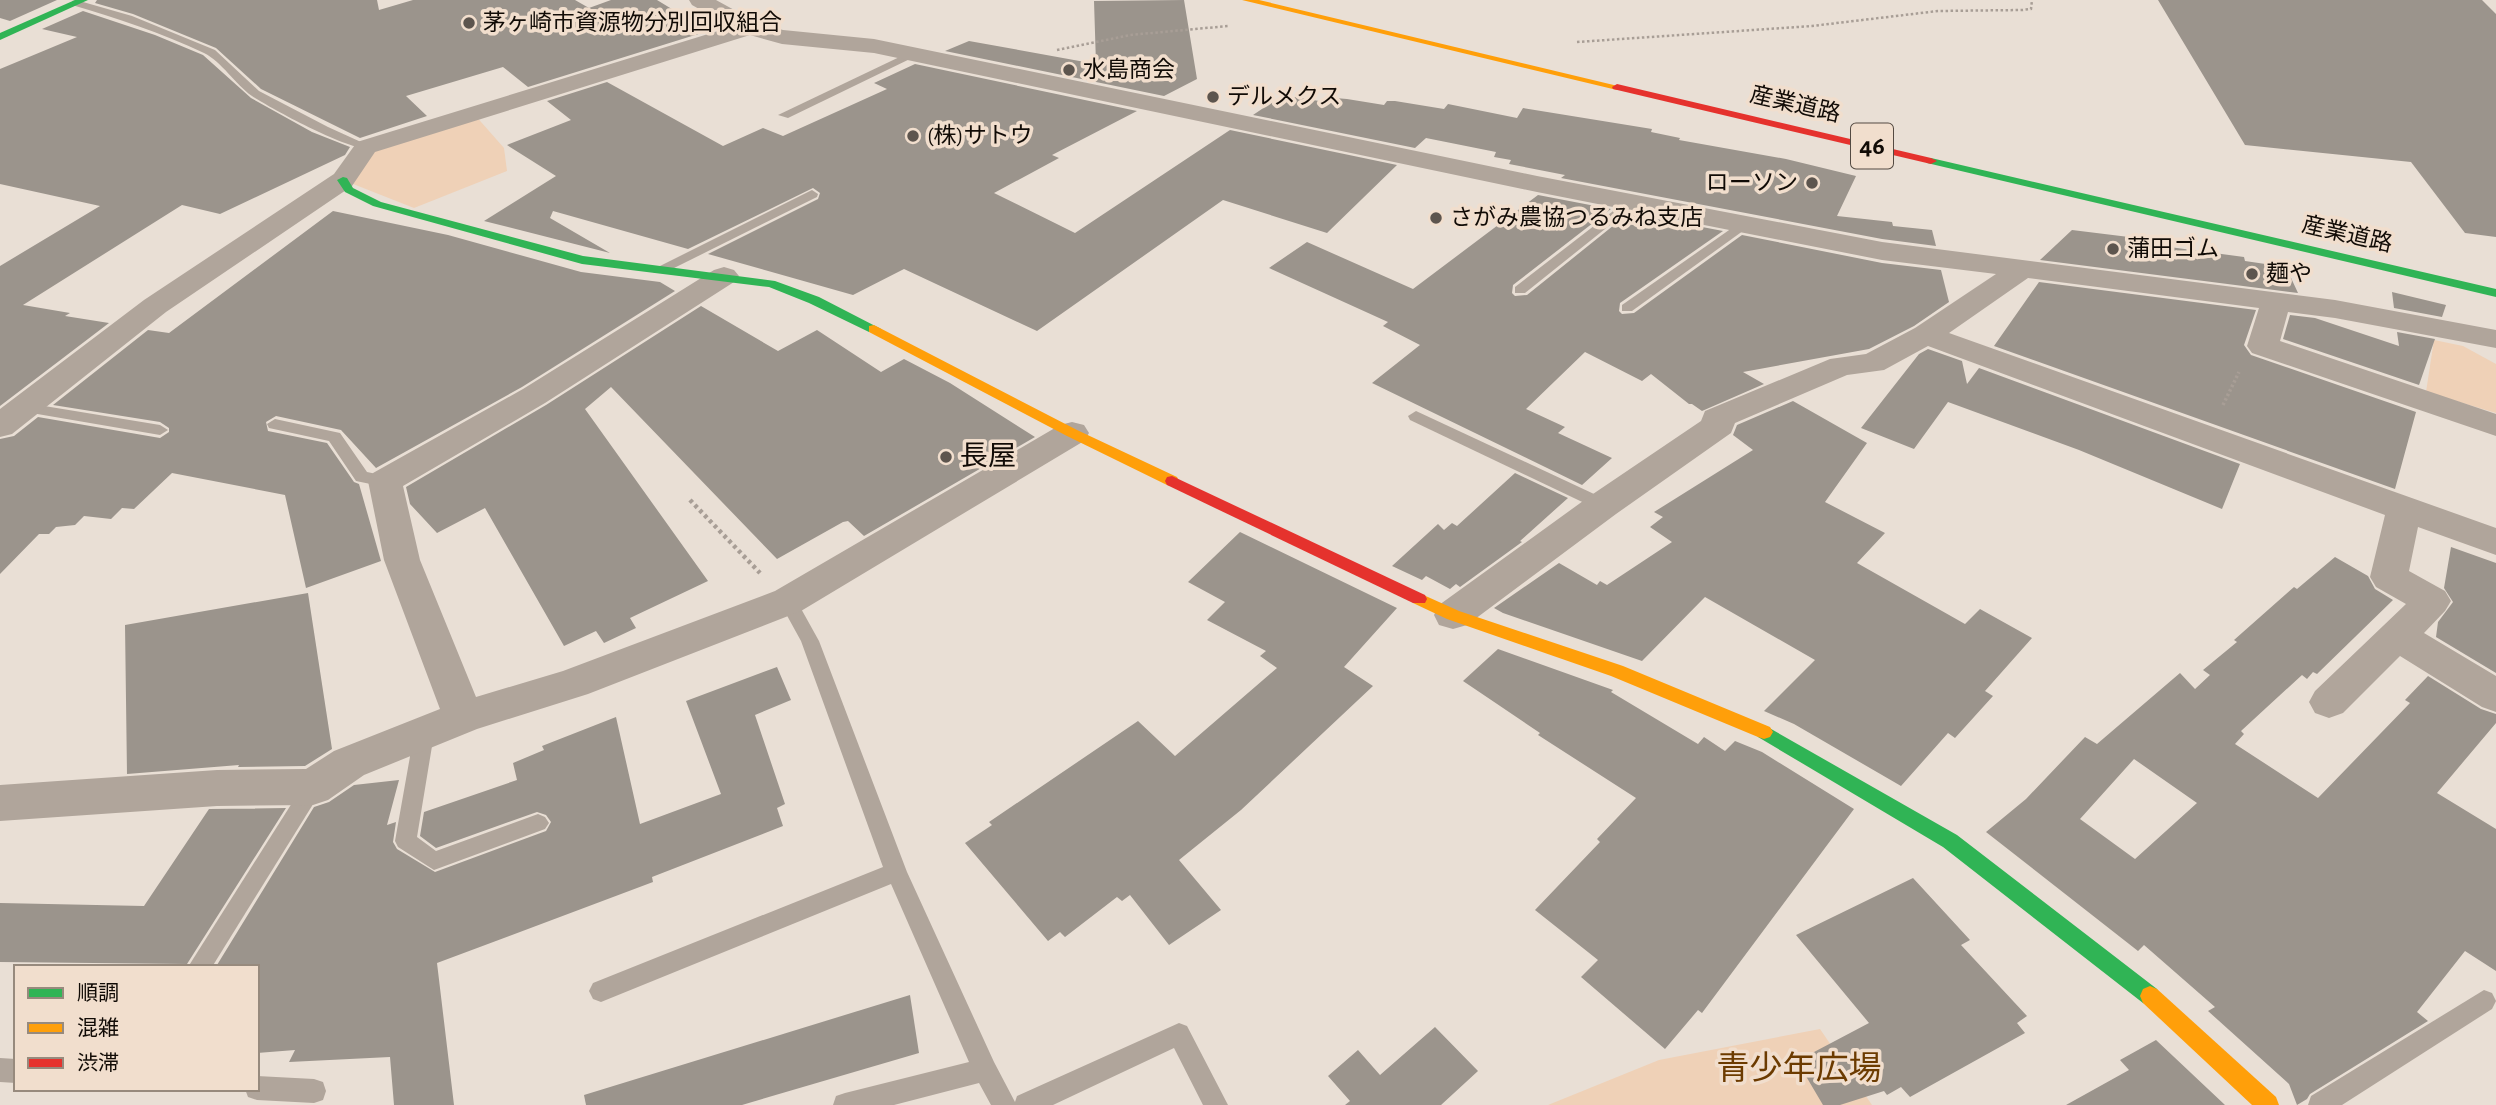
<svg xmlns="http://www.w3.org/2000/svg" width="2496" height="1105" font-family="'Alegreya Sans','Noto Sans JP',sans-serif">
<style>
.green{fill:#efd1b7}
.building{fill:#9b948c;fill-rule:evenodd}
.lines{fill:none;stroke-linecap:round;stroke-linejoin:round}
.path-far2{stroke:#a89e96;stroke-width:2.5;stroke-dasharray:2.5 2.5;stroke-linecap:butt}
.path-far1{stroke:#a89e96;stroke-width:3.5;stroke-dasharray:2.5 2.5;stroke-linecap:butt}
.path{stroke:#a89e96;stroke-width:4.5;stroke-dasharray:3.5 3.5;stroke-linecap:butt}
.lane{fill:#b0a59b;fill-rule:evenodd}
.street{fill:#b0a59b;fill-rule:evenodd}
.fast{fill:#30b455;fill-rule:evenodd}
.slow{fill:#ff9f0a;fill-rule:evenodd}
.jam{fill:#e5322d;fill-rule:evenodd}
.poi-dot{fill:#5d554e;stroke:#f1decd;stroke-width:2.5}
.labels{text-anchor:middle;dominant-baseline:central;stroke-width:7;stroke-linejoin:round;paint-order:stroke}
.far-poi-label{font-size:23px;fill:#110b06;stroke:#f1decd;text-anchor:start}
.far-street-label{font-size:23px;fill:#110b06;stroke:#f1decd}
.shield{fill:#f1decd;stroke:#544a42;stroke-width:2}
.shield-label{font-size:26px;font-weight:bold;fill:#110b06}
.poi-label{font-size:28px;fill:#110b06;stroke:#f1decd;text-anchor:start}
.near-park-label{font-size:33px;fill:#6c3b00;stroke:#f1decd}
</style>
<rect width="100%" height="100%" fill="#e9dfd5"/>
<g class="green">
<path d="M 474,114 L 504,148 L 507,171 L 414,208 L 343,180 L 366,147 Z"/>
<path d="M 2434,340 L 2463,346 L 2496,364 L 2496,413 L 2426,392 Z"/>
<path d="M 1820,1029 L 1872,1105 L 1548,1105 L 1659,1060 Z"/>
</g>
<g class="building">
<path d="M 0,0 L 57,0 L 10,21 L 0,18 Z"/>
<path d="M 97,0 L 377,0 L 379,10 L 413,0 L 575,0 L 589,8 L 611,0 L 657,0 L 708,31 L 528,87 L 503,67 L 406,96 L 427,116 L 360,138 L 261,89 L 216,48 L 133,14 L 95,3 Z"/>
<path d="M 1184,0 L 1197,79 L 1164,96 L 945,51 L 969,41 L 1096,64 L 1094,1 Z"/>
<path d="M 2158,0 L 2482,0 L 2496,14 L 2496,237 L 2465,233 L 2411,162 L 2245,145 Z"/>
<path d="M 83,11 L 155,35 L 203,55 L 251,98 L 312,132 L 350,147 L 345,155 L 220,214 L 182,205 L 23,305 L 70,313 L 65,316 L 109,323 L 0,406 L 0,266 L 100,206 L 0,184 L 0,69 L 77,37 L 42,29 Z"/>
<path d="M 915,64 L 1137,111 L 1052,155 L 1059,158 L 994,193 L 1075,233 L 1230,130 L 1397,165 L 1327,233 L 1223,200 L 1037,331 L 904,269 L 853,295 L 708,254 L 818,199 L 820,193 L 813,188 L 688,249 L 553,211 L 550,218 L 610,253 L 484,221 L 556,176 L 507,145 L 571,120 L 547,101 L 607,82 L 723,146 L 763,128 L 783,136 L 887,89 L 874,83 Z"/>
<path d="M 1295,97 L 1331,103 L 1335,98 L 1347,99 L 1384,105 L 1387,101 L 1395,101 L 1444,109 L 1448,104 L 1517,118 L 1523,108 L 1652,129 L 1651,132 L 1680,138 L 1679,140 L 1786,159 L 1856,176 L 1837,216 L 1892,222 L 1893,226 L 1932,230 L 1936,246 L 1882,239 L 1561,178 L 1565,175 L 1509,164 L 1511,160 L 1494,157 L 1496,152 L 1426,138 L 1415,148 L 1253,115 L 1277,99 L 1291,102 Z"/>
<path d="M 1538,195 L 1611,209 L 1513,285 L 1512,293 L 1515,296 L 1527,295 L 1629,213 L 1723,231 L 1620,303 L 1619,311 L 1622,314 L 1634,313 L 1742,235 L 1882,263 L 1941,270 L 1949,302 L 1914,326 L 1869,349 L 1743,372 L 1764,384 L 1702,411 L 1692,404 L 1689,404 L 1651,374 L 1642,381 L 1585,352 L 1526,409 L 1565,427 L 1558,433 L 1612,458 L 1582,485 L 1372,383 L 1420,345 L 1383,326 L 1388,322 L 1269,268 L 1307,242 L 1413,289 Z"/>
<path d="M 333,211 L 448,235 L 581,272 L 660,282 L 675,291 L 522,387 L 376,468 L 341,430 L 276,416 L 266,422 L 268,431 L 327,443 L 354,482 L 359,484 L 381,561 L 306,588 L 285,495 L 172,473 L 134,509 L 122,508 L 111,519 L 84,516 L 75,525 L 56,527 L 49,534 L 39,534 L 0,574 L 0,439 L 14,436 L 38,417 L 160,438 L 169,432 L 169,428 L 160,422 L 53,405 L 148,330 L 169,333 Z"/>
<path d="M 2072,230 L 2137,238 L 2162,246 L 2244,257 L 2245,261 L 2286,267 L 2298,293 L 2040,260 Z"/>
<path d="M 2039,282 L 2256,310 L 2244,345 L 2251,355 L 2416,412 L 2395,489 L 1994,346 Z"/>
<path d="M 2392,292 L 2446,305 L 2442,317 L 2394,308 Z"/>
<path d="M 701,306 L 778,351 L 817,330 L 881,372 L 904,359 L 950,383 L 1035,437 L 864,536 L 848,521 L 843,522 L 777,559 L 611,387 L 585,409 L 708,581 L 630,618 L 636,628 L 604,643 L 596,631 L 564,646 L 485,508 L 437,533 L 410,504 L 406,487 L 546,405 Z"/>
<path d="M 2290,315 L 2315,318 L 2399,346 L 2397,332 L 2435,339 L 2419,385 L 2283,339 Z"/>
<path d="M 1928,349 L 1962,361 L 1967,384 L 1979,368 L 2240,464 L 2222,509 L 2079,450 L 1948,402 L 1914,449 L 1861,428 L 1919,354 Z"/>
<path d="M 1793,401 L 1867,443 L 1825,502 L 1885,533 L 1857,563 L 1965,624 L 1980,609 L 2032,638 L 1985,691 L 1993,696 L 1955,738 L 1948,733 L 1901,786 L 1794,724 L 1764,711 L 1815,660 L 1705,597 L 1642,661 L 1503,613 L 1494,608 L 1559,563 L 1597,585 L 1600,581 L 1607,585 L 1672,542 L 1650,527 L 1663,517 L 1654,512 L 1753,450 L 1733,435 L 1737,425 Z"/>
<path d="M 1515,473 L 1568,498 L 1520,541 L 1522,542 L 1460,587 L 1456,584 L 1450,589 L 1426,576 L 1422,580 L 1392,566 L 1438,524 L 1444,530 L 1452,523 L 1457,526 Z"/>
<path d="M 1240,532 L 1397,608 L 1344,667 L 1373,686 L 1241,810 L 1179,860 L 1221,910 L 1169,945 L 1130,895 L 1122,901 L 1117,897 L 1065,937 L 1060,932 L 1048,941 L 965,843 L 992,825 L 989,822 L 1138,721 L 1175,756 L 1277,668 L 1260,656 L 1266,651 L 1207,620 L 1225,602 L 1188,582 Z"/>
<path d="M 2451,547 L 2496,563 L 2496,673 L 2436,637 L 2438,622 L 2453,602 L 2444,588 Z"/>
<path d="M 2335,557 L 2368,576 L 2375,589 L 2393,600 L 2317,674 L 2313,672 L 2307,679 L 2302,675 L 2241,731 L 2244,734 L 2235,744 L 2318,798 L 2410,703 L 2405,700 L 2428,676 L 2481,709 L 2496,714 L 2496,723 L 2437,793 L 2496,829 L 2496,971 L 2465,951 L 2417,1012 L 2428,1021 L 2310,1094 L 2307,1099 L 2297,1105 L 2289,1084 L 2208,1011 L 2215,1007 L 2144,945 L 2138,951 L 1986,832 L 2026,799 L 2085,737 L 2097,744 L 2180,673 L 2195,689 L 2210,675 L 2203,670 L 2237,642 L 2234,640 L 2294,587 L 2297,589 ZM 2134,759 L 2197,803 L 2135,859 L 2080,819 Z"/>
<path d="M 308,593 L 332,749 L 305,766 L 238,767 L 239,765 L 127,774 L 125,625 Z"/>
<path d="M 1498,649 L 1613,690 L 1611,692 L 1698,744 L 1704,737 L 1725,751 L 1735,741 L 1762,752 L 1854,809 L 1702,1013 L 1698,1010 L 1665,1049 L 1581,977 L 1598,960 L 1535,910 L 1600,842 L 1597,839 L 1636,798 L 1538,735 L 1540,733 L 1463,681 Z"/>
<path d="M 777,667 L 791,700 L 755,715 L 785,804 L 777,808 L 783,826 L 652,877 L 653,882 L 437,963 L 454,1105 L 394,1105 L 390,1057 L 289,1062 L 295,1050 L 257,1053 L 257,967 L 217,965 L 314,807 L 329,802 L 354,785 L 399,780 L 387,825 L 396,822 L 393,842 L 397,849 L 435,872 L 546,831 L 551,822 L 546,815 L 537,812 L 436,848 L 420,836 L 424,812 L 517,780 L 513,763 L 544,750 L 542,746 L 616,717 L 640,824 L 721,794 L 686,701 Z"/>
<path d="M 286,808 L 187,964 L 0,962 L 0,903 L 144,906 L 209,809 Z"/>
<path d="M 1913,878 L 1970,940 L 1961,945 L 2027,1016 L 2017,1023 L 2025,1033 L 1910,1097 L 1901,1087 L 1887,1095 L 1884,1091 L 1840,1105 L 1823,1105 L 1797,1061 L 1869,1023 L 1796,935 Z"/>
<path d="M 910,995 L 919,1053 L 742,1105 L 586,1105 L 584,1095 Z"/>
<path d="M 1435,1027 L 1478,1071 L 1441,1105 L 1345,1105 L 1350,1101 L 1328,1076 L 1358,1050 L 1380,1075 Z"/>
<path d="M 2156,1040 L 2225,1105 L 2066,1105 L 2129,1070 L 2120,1060 Z"/>
</g>
<g class="lines">
<g class="path-far2">
<path d="M 1577,42 L 1812,26 L 1938,11 L 2022,10 L 2031,9 L 2032,0"/>
<path d="M 1057,50 L 1130,35 L 1228,26"/>
</g>
<path class="path-far1" d="M 2223,405 L 2239,372"/>
<path class="path" d="M 690,500 L 760,573"/>
<g class="lane">
<path d="M 76,0 L 132,16 L 215,50 L 259,91 L 328,127 L 372,147 C 359,157 268,107 252,96 C 235,84 222,62 204,53 C 162,33 117,18 72,5 L 72,1 Z"/>
<path d="M 912,51 L 918,54 L 916,56 L 788,118 L 778,115 Z"/>
<path d="M 812,190 L 818,194 L 817,197 L 664,273 L 654,273 L 652,270 Z"/>
<path d="M 1630,198 L 1636,202 L 1635,205 L 1525,293 L 1515,293 L 1515,287 Z"/>
<path d="M 1742,221 L 1747,222 L 1747,228 L 1632,311 L 1622,311 L 1622,305 Z"/>
<path d="M 20,402 L 160,425 L 168,430 L 160,435 L 14,410 L 12,407 L 14,404 Z"/>
<path d="M 1416,411 L 1609,501 L 1611,505 L 1603,511 L 1597,509 L 1410,420 L 1408,416 Z"/>
<path d="M 275,419 L 340,433 L 367,472 L 391,477 L 393,481 L 385,487 L 356,481 L 329,441 L 269,428 L 267,424 Z"/>
<path d="M 788,594 L 794,596 L 819,641 L 907,872 L 994,1062 L 1015,1102 L 1017,1096 L 1179,1023 L 1187,1026 L 1228,1105 L 1203,1105 L 1174,1048 L 1053,1105 L 991,1105 L 979,1083 L 894,1105 L 833,1105 L 836,1096 L 845,1093 L 969,1062 L 891,884 L 601,1002 L 593,999 L 589,991 L 593,983 L 883,867 L 801,641 L 779,601 L 782,596 Z"/>
<path d="M 424,726 L 431,728 L 434,734 L 417,837 L 436,851 L 538,814 L 545,817 L 549,823 L 545,829 L 434,870 L 398,847 L 395,841 L 414,734 L 417,728 Z"/>
<path d="M 313,778 L 320,781 L 323,787 L 320,793 L 212,967 L 188,967 L 306,781 Z"/>
<path d="M 2484,990 L 2492,993 L 2496,1001 L 2492,1009 L 2342,1105 L 2308,1105 L 2311,1096 Z"/>
<path d="M 0,1058 L 16,1059 L 16,1083 L 0,1082 Z"/>
<path d="M 257,1076 L 314,1079 L 323,1082 L 326,1091 L 323,1100 L 314,1103 L 257,1100 L 248,1097 L 245,1089 L 257,1089 Z"/>
</g>
<g class="street">
<path d="M 689,0 L 716,0 L 758,23 L 783,30 L 874,39 L 1537,176 L 1882,242 L 2335,300 L 2496,330 L 2496,348 L 2335,318 L 2288,312 L 2280,341 L 2496,414 L 2496,436 L 2252,353 L 2247,346 L 2259,308 L 2028,278 L 1949,333 L 2496,528 L 2496,555 L 2418,527 L 2409,571 L 2445,591 L 2451,601 L 2445,611 L 2424,633 L 2496,676 L 2496,712 L 2482,707 L 2400,656 L 2343,713 L 2329,718 L 2315,713 L 2309,702 L 2315,691 L 2406,604 L 2376,587 L 2370,577 L 2385,515 L 1928,346 L 1884,370 L 1847,375 L 1735,423 L 1731,433 L 1616,514 L 1467,625 L 1453,629 L 1439,625 L 1434,615 L 1439,605 L 1590,496 L 1701,421 L 1705,411 L 1830,359 L 1866,354 L 1915,328 L 1996,274 L 1882,260 L 1537,192 L 874,53 L 782,44 L 750,35 L 375,152 L 352,186 L 166,312 L 12,434 L 0,437 L 0,409 L 144,300 L 334,174 L 357,142 L 731,27 L 692,5 Z"/>
<path d="M 724,267 L 734,270 L 739,276 L 734,282 L 545,403 L 403,486 L 420,560 L 476,697 L 563,671 L 775,591 L 1060,425 L 1072,422 L 1084,425 L 1089,433 L 1084,441 L 801,611 L 588,694 L 477,729 L 364,775 L 328,800 L 313,805 L 217,806 L 0,821 L 0,785 L 217,770 L 306,769 L 334,751 L 440,709 L 384,560 L 368,481 L 373,473 L 523,389 L 714,270 Z"/>
</g>
<g class="fast">
<path d="M 75,0 L 88,0 L 0,40 L 0,33 Z"/>
<path d="M 1931,158 L 2496,289 L 2496,297 L 1927,163 L 1925,161 Z"/>
<path d="M 343,177 L 347,178 L 353,188 L 381,202 L 583,256 L 775,281 L 819,297 L 881,329 L 879,332 L 869,332 L 809,303 L 769,287 L 582,264 L 373,206 L 345,192 L 337,180 Z"/>
<path d="M 1764,725 L 1957,835 L 2157,989 L 2160,996 L 2157,1003 L 2150,1006 L 2143,1003 L 1943,847 L 1758,737 L 1755,732 L 1758,727 Z"/>
</g>
<g class="slow">
<path d="M 1242,0 L 1259,0 L 1622,87 L 1617,90 Z"/>
<path d="M 874,325 L 1077,430 L 1177,477 L 1179,481 L 1172,486 L 1167,485 L 1067,436 L 869,332 L 869,326 Z"/>
<path d="M 1419,593 L 1459,611 L 1623,666 L 1770,727 L 1773,732 L 1770,737 L 1764,739 L 1758,737 L 1611,676 L 1447,619 L 1413,603 L 1411,599 L 1413,595 Z"/>
<path d="M 2150,986 L 2157,989 L 2276,1097 L 2279,1105 L 2252,1105 L 2143,1003 L 2140,996 L 2143,989 Z"/>
</g>
<g class="jam">
<path d="M 1617,84 L 1931,158 L 1937,161 L 1931,164 L 1613,89 L 1612,87 Z"/>
<path d="M 1172,476 L 1425,595 L 1427,599 L 1425,603 L 1413,603 L 1167,485 L 1165,481 L 1167,477 Z"/>
</g>
</g>
<g class="poi-dot">
<circle cx="469" cy="23" r="7"/>
<circle cx="1069" cy="70" r="7"/>
<circle cx="1213" cy="97" r="7"/>
<circle cx="913" cy="136" r="7"/>
<circle cx="1812" cy="183" r="7"/>
<circle cx="1436" cy="218" r="7"/>
<circle cx="2113" cy="249" r="7"/>
<circle cx="2252" cy="274" r="7"/>
<circle cx="946" cy="457" r="7"/>
</g>
<g class="labels">
<g class="far-poi-label">
<text x="483" y="23">茅ヶ崎市資源物分別回収組合</text>
<text x="1083" y="70">水島商会</text>
<text x="1227" y="97">デルメクス</text>
<text x="927" y="136">(株)サトウ</text>
<text x="1798" y="183" text-anchor="end">ローソン</text>
<text x="1450" y="218">さがみ農協つるみね支店</text>
<text x="2127" y="249">蒲田ゴム</text>
<text x="2266" y="274">麺や</text>
</g>
<g class="far-street-label">
<text transform="translate(1795 105) rotate(13)">産業道路</text>
<text transform="translate(2347 235) rotate(13)">産業道路</text>
</g>
<rect class="shield" x="1851" y="123.5" width="42" height="45" rx="5"/>
<g class="shield-label">
<text x="1872" y="146">46</text>
</g>
<g class="poi-label">
<text x="960" y="457">長屋</text>
</g>
<g class="near-park-label">
<text x="1799" y="1069">青少年広場</text>
</g>
</g>
<rect x="14" y="965" width="245" height="126" fill="#f1decd" stroke="#978a7d" stroke-width="2"/>
<rect x="28" y="988" width="35" height="10" fill="#30b455" stroke="#978a7d" stroke-width="2"/>
<text x="77" y="1000" font-size="21" fill="#110b06">順調</text>
<rect x="28" y="1023" width="35" height="10" fill="#ff9f0a" stroke="#978a7d" stroke-width="2"/>
<text x="77" y="1035" font-size="21" fill="#110b06">混雑</text>
<rect x="28" y="1058" width="35" height="10" fill="#e5322d" stroke="#978a7d" stroke-width="2"/>
<text x="77" y="1070" font-size="21" fill="#110b06">渋滞</text>
</svg>
